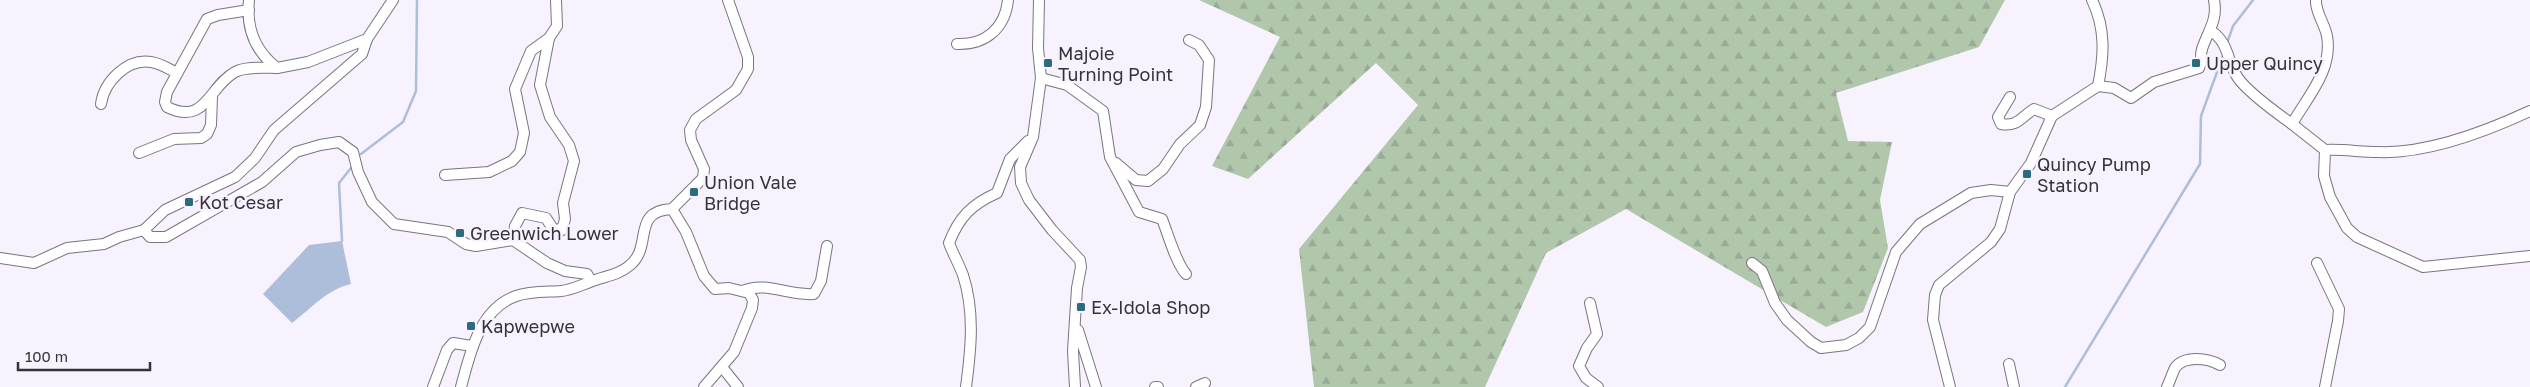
<svg xmlns="http://www.w3.org/2000/svg" width="2530" height="387" font-family="'Golos Text',sans-serif">
<style>
.forest{fill:url(#forest-firs)}
.water{fill:#adbeda}
.lines{fill:none;stroke-linecap:round;stroke-linejoin:round}
.stream{stroke:#adbeda;stroke-width:2.5}
.minor-casing{stroke:#7a7481;stroke-width:12}
.minor{stroke:#fff;stroke-width:10}
.poi-dot{fill:#2c6a80;stroke:#f7f2fe;stroke-width:2}
.labels{text-anchor:middle;dominant-baseline:central;stroke-width:5;stroke-linejoin:round;paint-order:stroke}
.poi-label{font-size:18px;fill:#353338;stroke:#f7f2fe;text-anchor:start}
</style>
<defs>
<pattern id="forest-firs" width="22" height="20" patternUnits="userSpaceOnUse" patternTransform="scale(1.25)"><rect width="22" height="20" fill="#b1c7ac"/><path d="M5 1l3.5 6h-7zM16 11l3.5 6h-7z" fill="#99ab95"/></pattern>
</defs>
<rect width="100%" height="100%" fill="#f7f2fe"/>
<path class="forest" d="M 1199,0 L 2005,0 L 1979,47 L 1836,93 L 1848,141 L 1892,142 L 1880,200 L 1888,248 L 1863,312 L 1826,327 L 1626,209 L 1546,253 L 1485,387 L 1314,387 L 1299,249 L 1418,105 L 1376,63 L 1248,179 L 1212,166 L 1280,37 Z"/>
<path class="water" d="M 342,241 L 351,284 C 326,290 312,308 292,323 L 263,294 L 309,245 Z"/>
<g class="lines">
<g class="stream">
<path d="M 2227,43 L 2233,26 L 2253,0"/>
<path d="M 361,154 L 403,122 L 416,91 L 417,0"/>
<path d="M 342,241 L 339,183 L 351,168"/>
<path d="M 2065,387 L 2200,164 L 2201,116 L 2224,53"/>
</g>
<defs>
<g id="minor">
<path d="M 249,0 C 246,28 255,51 277,68 L 308,62 L 367,39"/>
<path d="M 393,0 L 367,39 L 362,54 L 274,130 L 255,158 L 235,177 L 165,210 L 144,230 L 150,237 L 166,237 L 262,182 L 296,152 L 320,145 L 339,142 L 353,152 L 358,172 L 372,202 L 394,224 L 448,232 L 466,244 L 476,246 L 513,240 L 547,263 L 565,271 L 587,274 L 591,281"/>
<path d="M 1039,0 L 1038,48 L 1041,78 L 1033,137 L 1020,167 L 1021,183 L 1029,200 L 1052,230 L 1080,260 L 1081,267 L 1077,288 L 1073,351 L 1075,387"/>
<path d="M 2092,0 C 2106,29 2104,56 2098,86"/>
<path d="M 2316,0 C 2315,12 2325,24 2327,36 C 2333,70 2308,96 2292,124 L 2325,150 L 2324,176 L 2330,197 L 2347,228 L 2357,237 L 2423,267 L 2530,256"/>
<path d="M 249,10 L 218,15 L 207,19 L 167,92 L 165,102 L 167,107 C 206,126 208,87 235,72 C 246,66 265,68 277,68"/>
<path d="M 2211,31 C 2229,42 2227,62 2238,78 C 2247,91 2278,114 2292,124"/>
<path d="M 549,38 L 557,26 L 556,0"/>
<path d="M 957,44 C 985,45 1005,29 1008,0"/>
<path d="M 1041,78 L 1067,85 L 1103,111 L 1110,157 L 1139,212 L 1162,219 C 1168,234 1176,263 1186,274"/>
<path d="M 2010,97 L 1998,117 L 2001,124 C 2018,127 2021,117 2034,109 L 2052,116"/>
<path d="M 101,104 C 104,82 127,58 151,62 C 160,63 169,69 177,73"/>
<path d="M 2325,150 C 2343,149 2360,152 2378,152 C 2426,154 2487,131 2530,111"/>
<path d="M 139,153 L 174,139 L 201,138 L 207,134 L 211,125 L 212,96"/>
<path d="M 1116,163 L 1136,180 L 1148,181 L 1163,169 L 1180,144 L 1200,125 L 1206,107 L 1209,60 L 1199,45 L 1189,40"/>
<path d="M 445,175 L 489,172 L 512,161 L 520,152 L 524,133 L 515,89 L 531,51 L 549,38 L 540,85 L 550,117 L 569,145 L 574,161 L 563,203 L 565,219 L 562,230 L 553,229 L 546,218 L 522,213 L 515,226 L 513,240"/>
<path d="M 672,209 L 686,232 L 704,276 L 715,289 L 729,288 L 749,293 L 753,300 L 752,308 L 734,352 L 704,387"/>
<path d="M 0,258 L 34,263 L 67,248 L 104,244 L 119,237 L 144,230"/>
<path d="M 1752,263 L 1762,271 L 1775,303 L 1787,320 L 1811,342 L 1821,348 L 1846,345 L 1859,338 L 1870,327 L 1896,252 L 1920,224 L 1971,193 L 1991,190 L 2010,192"/>
<path d="M 2317,263 L 2339,309 L 2338,321 L 2325,387"/>
<path d="M 742,291 C 768,281 787,296 814,294 L 821,281 L 827,246"/>
<path d="M 1590,303 L 1597,334 L 1587,348 L 1579,366 L 1586,378 L 1598,387"/>
<path d="M 1078,330 L 1096,387"/>
<path d="M 2009,364 L 2014,387"/>
<path d="M 722,367 L 738,387"/>
<path d="M 433,387 L 447,350 L 453,343 L 472,346"/>
<path d="M 461,387 C 470,354 479,309 516,296 C 530,291 547,292 561,291 C 572,290 581,285 590,282 C 604,276 617,276 629,266 C 654,247 630,211 672,209 L 703,178 L 704,169 L 691,140 L 690,130 L 696,119 L 736,90 L 748,69 L 748,57 L 728,0"/>
<path d="M 966,387 C 971,349 975,312 963,275 C 959,264 953,254 949,243 C 959,217 972,204 997,193 L 1010,159 L 1028,141"/>
<path d="M 1155,387 L 1158,387"/>
<path d="M 1196,387 L 1205,383"/>
<path d="M 1950,387 L 1933,320 L 1935,295 L 1939,285 L 1991,242 L 2000,229 L 2010,192 L 2031,163 L 2052,116 L 2098,86 L 2114,88 L 2131,98 L 2154,82 L 2199,68 C 2202,62 2200,56 2202,49 C 2208,31 2218,20 2214,0"/>
<path d="M 2167,387 C 2170,381 2172,374 2175,368 C 2184,355 2208,358 2220,365"/>
</g>
</defs>
<use href="#minor" class="minor-casing"/>
<use href="#minor" class="minor"/>
</g>
<g class="poi-dot">
<rect x="1043" y="58" width="10" height="10" rx="2.5"/>
<rect x="2191" y="58" width="10" height="10" rx="2.5"/>
<rect x="2022" y="169" width="10" height="10" rx="2.5"/>
<rect x="689" y="187" width="10" height="10" rx="2.5"/>
<rect x="184" y="197" width="10" height="10" rx="2.5"/>
<rect x="455" y="228" width="10" height="10" rx="2.5"/>
<rect x="1076" y="302" width="10" height="10" rx="2.5"/>
<rect x="466" y="321" width="10" height="10" rx="2.5"/>
</g>
<g class="labels">
<g class="poi-label">
<text x="1058" y="53">Majoie<tspan x="1058" dy="21">Turning Point</tspan></text>
<text x="2206" y="63">Upper Quincy</text>
<text x="2037" y="164">Quincy Pump<tspan x="2037" dy="21">Station</tspan></text>
<text x="704" y="182">Union Vale<tspan x="704" dy="21">Bridge</tspan></text>
<text x="199" y="202">Kot Cesar</text>
<text x="470" y="233">Greenwich Lower</text>
<text x="1091" y="307">Ex-Idola Shop</text>
<text x="481" y="326">Kapwepwe</text>
</g>
</g>
<path d="M18 362v8h132v-8" fill="none" stroke="#353338" stroke-width="2.5"/>
<text x="25" y="362" font-size="15" fill="#353338" stroke="#f7f2fe" stroke-width="4" paint-order="stroke">100 m</text>
</svg>
